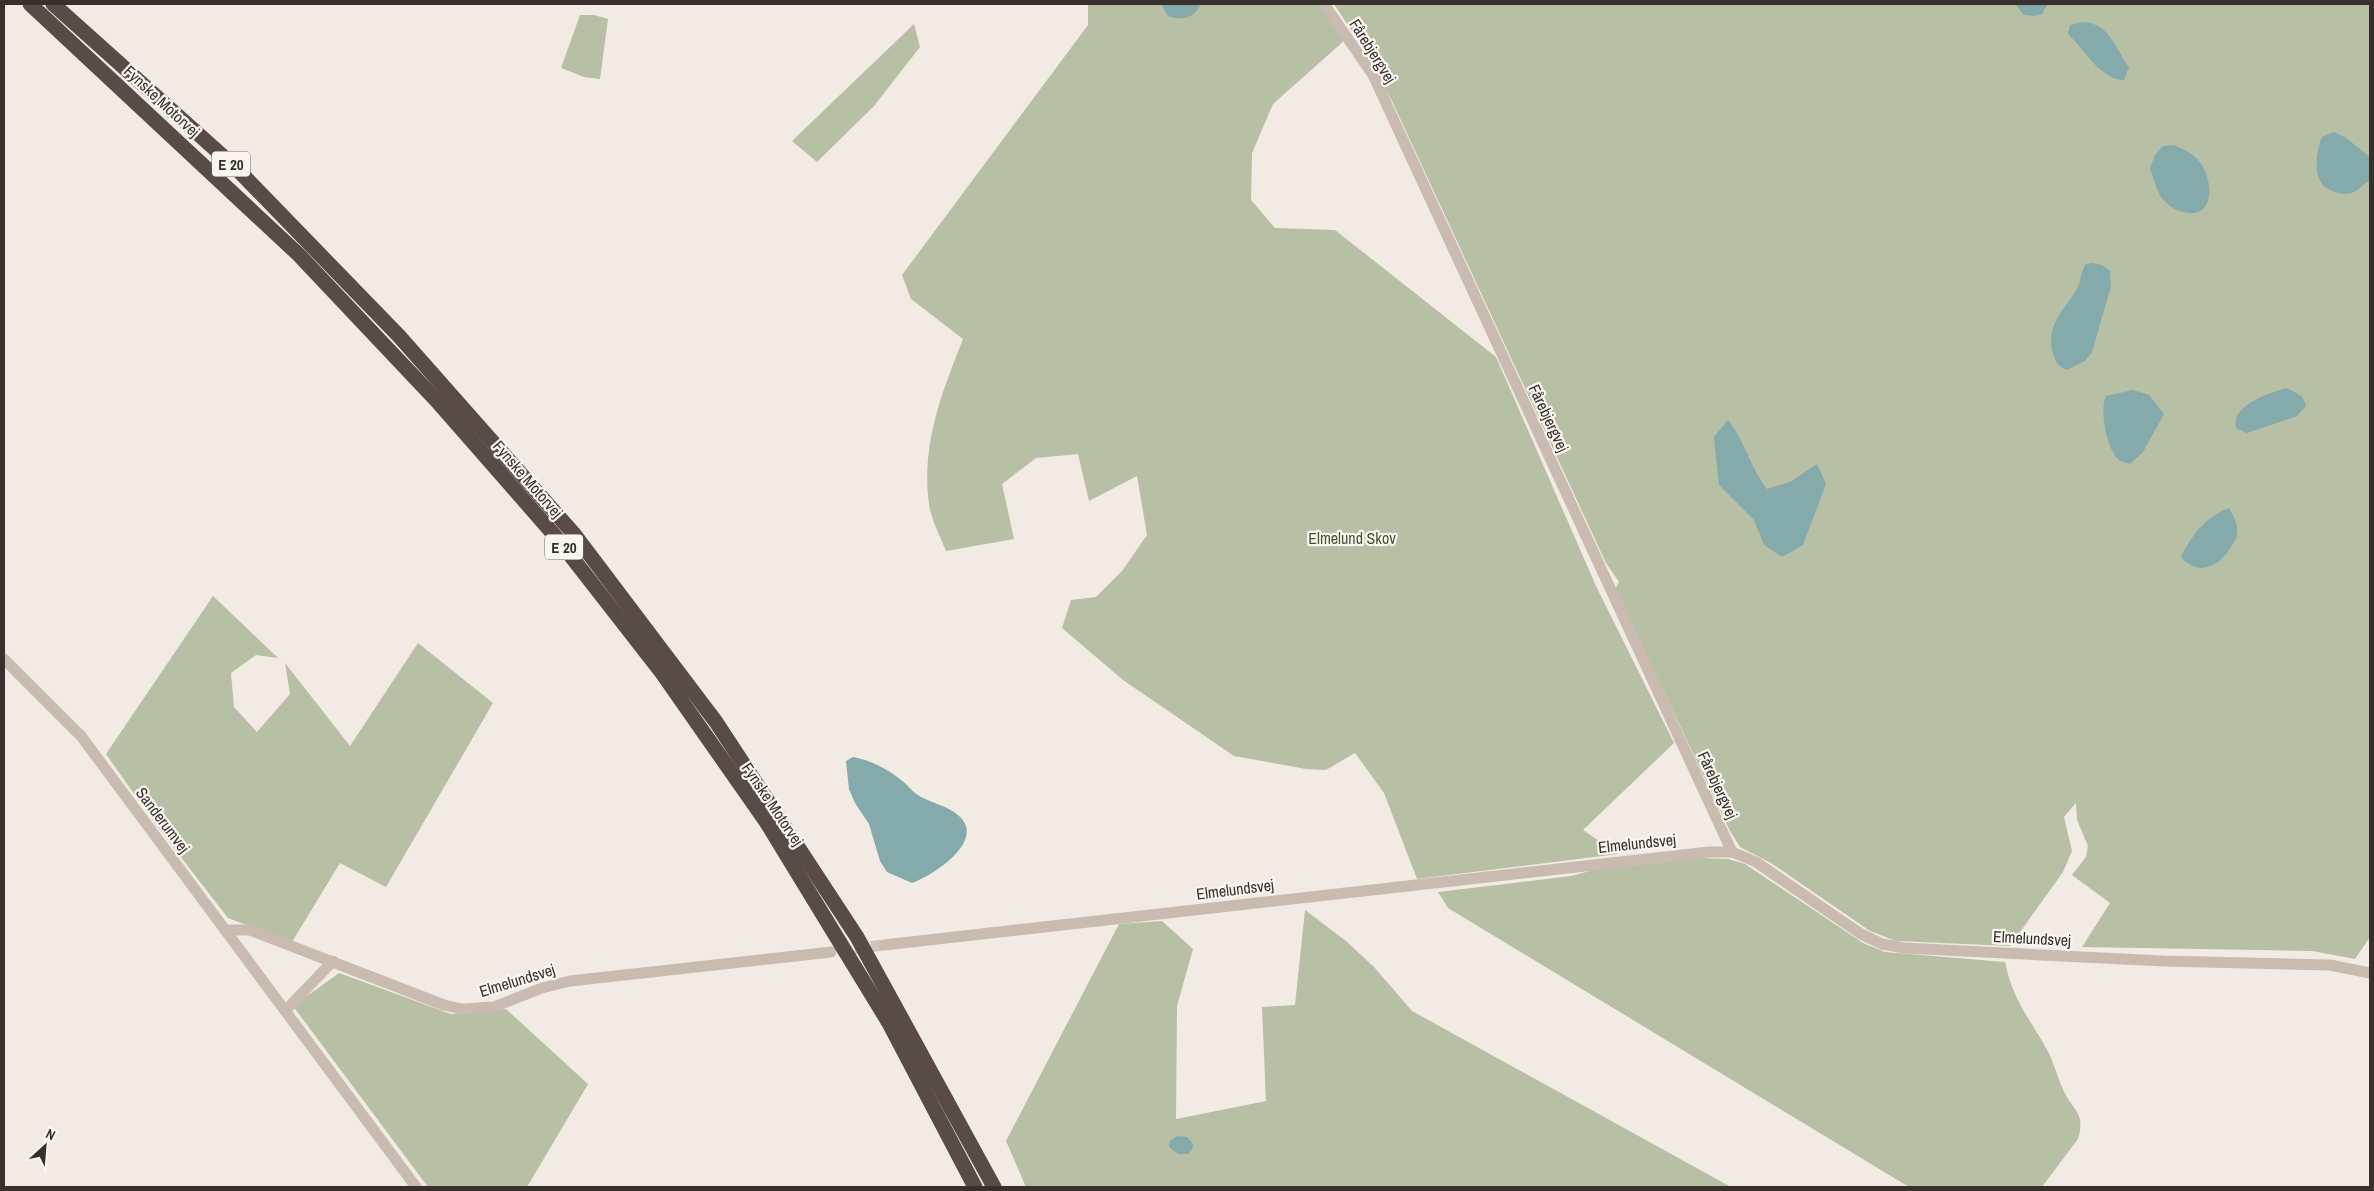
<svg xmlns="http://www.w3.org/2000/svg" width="2374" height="1191" font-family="'Archivo Narrow',sans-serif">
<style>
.green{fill:#b7bfa4}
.water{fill:#85aaab}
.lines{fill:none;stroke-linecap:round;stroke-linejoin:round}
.minor-tunnel{stroke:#ccc6bf;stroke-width:11;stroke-dasharray:11 5.5;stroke-linecap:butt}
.minor{stroke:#c9bbb0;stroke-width:11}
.highway{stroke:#594b45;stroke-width:15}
.labels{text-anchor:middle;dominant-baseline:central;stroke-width:4.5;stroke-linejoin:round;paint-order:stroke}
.shield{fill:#f9f5ef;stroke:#736b67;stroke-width:1}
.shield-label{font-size:15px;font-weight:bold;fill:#39302d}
.street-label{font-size:16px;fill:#39302d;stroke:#f9f5ef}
.park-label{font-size:16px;fill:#495433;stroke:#f9f5ef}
</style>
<rect width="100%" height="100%" fill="#f1ebe3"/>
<g class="green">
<path d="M 1088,4 L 1321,4 L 1345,40 L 1273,104 L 1252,153 L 1251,200 L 1275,228 L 1335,230 L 1496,357 L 1596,586 L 1674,743 L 1583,830 L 1618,854 L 1417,879 L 1384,793 L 1355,753 L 1326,770 L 1306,769 L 1234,756 L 1123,680 L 1062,628 L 1071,600 L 1096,597 L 1122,571 L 1147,535 L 1137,476 L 1089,501 L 1078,454 L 1036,458 L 1002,484 L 1014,539 L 946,551 C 940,536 931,519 929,504 C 921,445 942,392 963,339 L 911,299 L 902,275 L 1088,25 Z"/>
<path d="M 1334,4 L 2370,4 L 2370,937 L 2355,959 L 2312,951 L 2082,947 L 2110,903 L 2072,875 L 2086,857 L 2088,846 L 2077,820 L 2076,803 L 2064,817 L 2072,851 L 2063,872 L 2010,946 L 1896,941 L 1870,931 L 1771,863 L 1740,847 L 1730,831 L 1615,589 L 1619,582 L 1606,563 L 1392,101 L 1355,36 Z"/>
<path d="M 580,15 L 594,15 L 608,19 L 600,79 L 584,77 L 561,68 Z"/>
<path d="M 914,24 L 920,47 L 874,106 L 817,162 L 792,141 Z"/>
<path d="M 213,596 L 278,658 L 256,655 L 231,673 L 234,707 L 257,732 L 290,694 L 285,663 L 350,746 L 418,643 L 493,703 L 386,887 L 340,863 L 292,942 L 228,918 L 156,825 L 106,754 Z"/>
<path d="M 1699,858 L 1728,859 L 1745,864 L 1863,943 L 1885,952 L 2005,962 C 2013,1000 2028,1016 2046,1048 C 2055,1063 2058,1082 2067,1097 C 2071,1105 2078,1110 2080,1120 C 2081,1127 2080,1132 2078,1139 L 2042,1187 L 1909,1187 L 1448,908 L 1438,892 L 1571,876 L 1605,867 Z"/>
<path d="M 1305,910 L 1346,941 L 1374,967 L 1412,1011 L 1731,1187 L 1026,1187 L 1006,1141 L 1119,924 L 1162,921 L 1193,949 L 1177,1006 L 1176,1119 L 1266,1101 L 1262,1007 L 1295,1005 Z"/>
<path d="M 339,973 L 451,1014 L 506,1009 L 588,1084 L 527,1187 L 428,1187 L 293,1006 Z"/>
</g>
<g class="water">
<path d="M 1161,4 L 1199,4 L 1200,6 C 1192,20 1181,20 1168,16 Z"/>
<path d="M 2015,4 L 2048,4 L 2042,14 L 2034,16 L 2024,15 Z"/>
<path d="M 2083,22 C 2110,23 2115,49 2129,67 L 2124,80 C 2101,80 2084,49 2068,34 L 2070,25 Z"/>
<path d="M 2334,132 L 2346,138 L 2370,157 L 2370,180 C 2365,183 2360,189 2354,192 C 2347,195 2342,194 2335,192 C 2311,186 2315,154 2322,137 Z"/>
<path d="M 2174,145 C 2182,149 2191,152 2197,159 C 2214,176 2217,221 2183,212 C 2175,210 2166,204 2161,197 C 2156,188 2153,178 2150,168 L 2155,155 L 2163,146 Z"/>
<path d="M 2092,263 L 2102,265 L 2110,271 L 2111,286 L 2092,352 L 2085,361 L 2067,370 C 2058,367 2055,361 2053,353 C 2045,326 2064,310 2077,289 C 2081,281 2081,270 2086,264 Z"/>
<path d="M 2286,388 C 2295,392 2304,395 2306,406 L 2297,416 L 2247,433 L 2236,428 C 2231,404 2269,394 2286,388 Z"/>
<path d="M 2133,390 L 2149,395 L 2164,414 L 2143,452 L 2130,464 C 2127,463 2122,462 2119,460 C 2107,450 2099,410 2106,396 Z"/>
<path d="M 1728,420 C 1746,443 1750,467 1767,489 L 1790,482 L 1817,464 L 1826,484 L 1803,545 L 1782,557 L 1764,545 L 1754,520 L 1719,485 L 1714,437 Z"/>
<path d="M 2229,508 C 2234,517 2238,524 2237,534 C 2237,539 2233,543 2231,547 C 2219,567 2198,577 2181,557 C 2192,535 2205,517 2229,508 Z"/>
<path d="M 853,757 C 870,760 888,769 901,780 C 906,783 910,789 915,793 C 928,803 948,805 959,816 C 987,841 932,876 912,883 L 887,872 L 880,861 L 869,824 L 855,803 L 849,789 L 846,761 Z"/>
<path d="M 1177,1136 L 1187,1137 L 1193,1144 L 1192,1150 L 1188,1154 L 1178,1154 L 1169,1147 L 1170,1141 Z"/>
</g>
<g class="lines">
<path class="minor-tunnel" d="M 838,951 L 884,945"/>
<g class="minor">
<path d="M 1324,4 L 1373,75 L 1732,852"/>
<path d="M 4,659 L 81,736 L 416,1187"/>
<path d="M 226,930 L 250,930 L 444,1005 L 462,1009 L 494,1007 L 542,988 L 570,981 L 831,952"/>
<path d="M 884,945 L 1709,852 L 1732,852 L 1756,862 L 1861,934 L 1882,944 L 1904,948 L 2163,961 L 2330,965 L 2370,973"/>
<path d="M 285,1011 L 333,961"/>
</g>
<g class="highway">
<path d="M 30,4 L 299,255 L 437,401 L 556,537 L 662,673 L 767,823 L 889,1023 L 975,1187"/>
<path d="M 53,4 L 235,167 L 399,336 L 574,534 L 716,722 L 857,937 L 994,1187"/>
</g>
</g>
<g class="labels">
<g class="shield">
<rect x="212" y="151.5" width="38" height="25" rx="4"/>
<rect x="545" y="534.5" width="38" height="25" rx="4"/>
</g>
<g class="shield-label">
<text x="231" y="164">E 20</text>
<text x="564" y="547">E 20</text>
</g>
<g class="street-label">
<text transform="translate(1373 51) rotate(58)">Fårebjergvej</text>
<text transform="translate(162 101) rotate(43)">Fynske Motorvej</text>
<text transform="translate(1549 418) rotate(65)">Fårebjergvej</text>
<text transform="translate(528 479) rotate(49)">Fynske Motorvej</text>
<text transform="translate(1718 785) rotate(65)">Fårebjergvej</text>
<text transform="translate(773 804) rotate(56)">Fynske Motorvej</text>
<text transform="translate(163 820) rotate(53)">Sanderumvej</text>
<text transform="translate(1637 843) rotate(-6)">Elmelundsvej</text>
<text transform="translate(1235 889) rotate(-7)">Elmelundsvej</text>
<text transform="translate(2032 938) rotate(3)">Elmelundsvej</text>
<text transform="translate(517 980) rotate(-17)">Elmelundsvej</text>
</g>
<g class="park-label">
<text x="1352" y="538">Elmelund Skov</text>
</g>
</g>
<rect width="2374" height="1191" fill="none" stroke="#39302d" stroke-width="10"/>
<g transform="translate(45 1146) rotate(26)" stroke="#f9f5ef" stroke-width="4" paint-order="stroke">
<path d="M0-4L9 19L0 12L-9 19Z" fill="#39302d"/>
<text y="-8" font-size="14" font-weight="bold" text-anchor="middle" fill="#39302d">N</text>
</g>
</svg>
